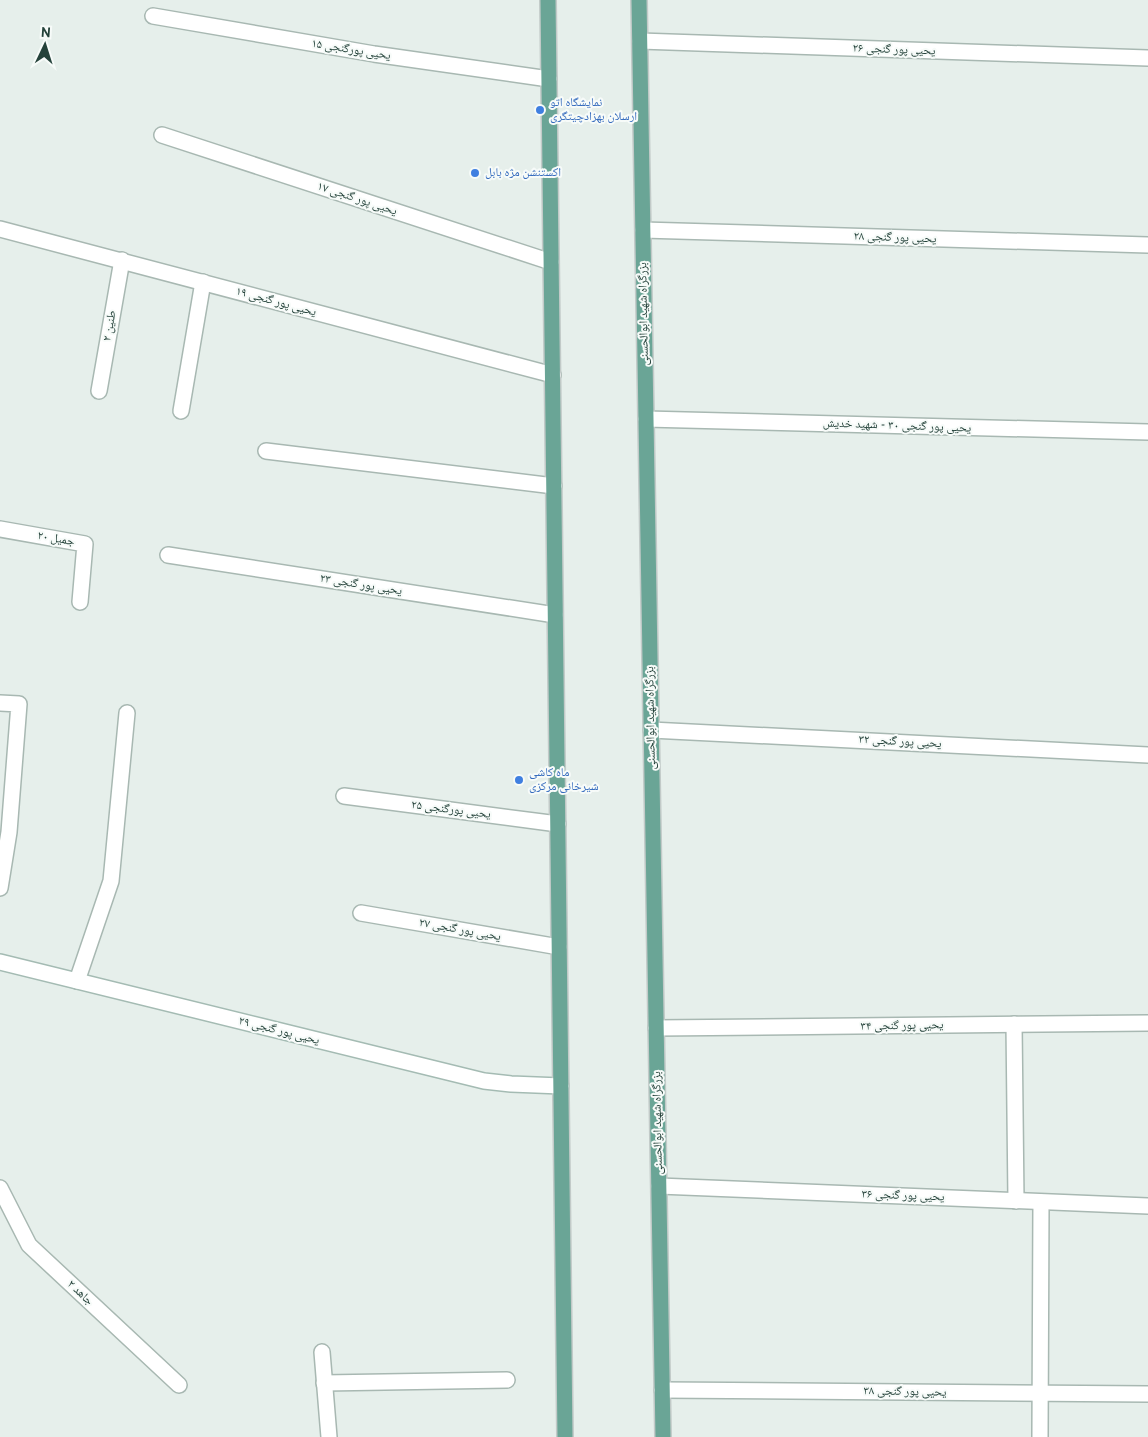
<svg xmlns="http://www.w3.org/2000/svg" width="1148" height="1437" font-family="Overpass,'Noto Naskh Arabic',sans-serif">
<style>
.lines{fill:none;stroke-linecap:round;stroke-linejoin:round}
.service-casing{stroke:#a8b8b2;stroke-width:18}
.minor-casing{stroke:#a8b8b2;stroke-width:18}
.secondary-casing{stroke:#a4bbb3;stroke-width:18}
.primary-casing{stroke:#c2cac8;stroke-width:18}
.service{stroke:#fff;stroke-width:15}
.minor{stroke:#fff;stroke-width:15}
.secondary{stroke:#fff;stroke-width:15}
.primary{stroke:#6aa596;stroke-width:15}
.shop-dot{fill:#3f7fe0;stroke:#f7fbf9;stroke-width:2}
.labels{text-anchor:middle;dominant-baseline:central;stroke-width:4;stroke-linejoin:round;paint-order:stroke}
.street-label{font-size:12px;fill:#24423a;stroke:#f7fbf9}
.shop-label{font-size:12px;fill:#366cbe;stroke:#f7fbf9;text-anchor:start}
</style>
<rect width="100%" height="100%" fill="#e6efeb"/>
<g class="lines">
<defs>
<g id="service">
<path d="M 0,703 L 19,704 L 9,832 L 0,888"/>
<path d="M 77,981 L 111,881 L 127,713"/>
</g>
<g id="minor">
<path d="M 153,16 L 374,54 L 549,79"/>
<path d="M 640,41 L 1148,58"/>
<path d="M 162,135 L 551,262"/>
<path d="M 0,229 L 553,375"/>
<path d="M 643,230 L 1148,245"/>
<path d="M 99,391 L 122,260"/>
<path d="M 181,411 L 203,282"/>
<path d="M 646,419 L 1148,432"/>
<path d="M 266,451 L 554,486"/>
<path d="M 0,529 L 85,544 L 80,602"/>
<path d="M 168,555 L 555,615"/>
<path d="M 651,730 L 1148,755"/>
<path d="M 344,796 L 558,824"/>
<path d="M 361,913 L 559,947"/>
<path d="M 1014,1024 L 1016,1201"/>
<path d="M 656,1028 L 1148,1023"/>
<path d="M 659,1186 L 1148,1206"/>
<path d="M 0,1188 L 29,1245 L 179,1385"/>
<path d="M 322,1352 L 329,1437"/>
<path d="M 324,1383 L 507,1380"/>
<path d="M 662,1390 L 1148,1394"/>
<path d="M 1040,1437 L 1041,1202"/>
</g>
<path id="secondary" d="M 0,962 L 484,1081 L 511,1084 L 561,1086"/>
<g id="primary">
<path d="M 548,0 L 565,1437"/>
<path d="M 639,0 L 663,1437"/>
</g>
</defs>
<use href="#service" class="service-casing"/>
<use href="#minor" class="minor-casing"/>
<use href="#secondary" class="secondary-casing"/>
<use href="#primary" class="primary-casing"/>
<use href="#service" class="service"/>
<use href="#minor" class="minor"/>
<use href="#secondary" class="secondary"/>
<use href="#primary" class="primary"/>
</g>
<g class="shop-dot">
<circle cx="540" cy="110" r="5"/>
<circle cx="475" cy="173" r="5"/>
<circle cx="519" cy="780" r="5"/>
</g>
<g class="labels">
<g class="street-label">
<text transform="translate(351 50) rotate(9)">یحیی پورگنجی ۱۵</text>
<text transform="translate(894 50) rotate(2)">یحیی پور گنجی ۲۶</text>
<text transform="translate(357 199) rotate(18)">یحیی پور گنجی ۱۷</text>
<text transform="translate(895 238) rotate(2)">یحیی پور گنجی ۲۸</text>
<text transform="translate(276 302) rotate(15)">یحیی پور گنجی ۱۹</text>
<text transform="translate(644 314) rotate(-91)">بزرگراه شهید ابوالحسنی</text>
<text transform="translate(110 326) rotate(-80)">طنین ۲</text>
<text transform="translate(897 426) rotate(2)">یحیی پور گنجی ۳۰ - شهید خدیش</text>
<text transform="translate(56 539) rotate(10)">جمیل ۲۰</text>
<text transform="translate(361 585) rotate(9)">یحیی پور گنجی ۲۳</text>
<text transform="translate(651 718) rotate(-91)">بزرگراه شهید ابوالحسنی</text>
<text transform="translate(900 742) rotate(3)">یحیی پور گنجی ۳۲</text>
<text transform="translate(451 810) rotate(7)">یحیی پورگنجی ۲۵</text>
<text transform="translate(460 930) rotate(10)">یحیی پور گنجی ۲۷</text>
<text transform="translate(902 1026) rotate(-1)">یحیی پور گنجی ۳۴</text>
<text transform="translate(279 1031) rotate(14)">یحیی پور گنجی ۲۹</text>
<text transform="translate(658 1123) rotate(-91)">بزرگراه شهید ابوالحسنی</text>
<text transform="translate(903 1196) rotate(2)">یحیی پور گنجی ۳۶</text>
<text transform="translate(80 1293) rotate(43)">جاهد ۲</text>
<text transform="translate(905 1392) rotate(1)">یحیی پور گنجی ۳۸</text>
</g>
<g class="shop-label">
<text x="550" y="103">نمایشگاه اتو<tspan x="550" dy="14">ارسلان بهزادچیتگری</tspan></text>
<text x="485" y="173">اکستنشن مژه بابل</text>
<text x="529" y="773">ماه کاشی<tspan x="529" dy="14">شیرخانی مرکزی</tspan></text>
</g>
</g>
<g transform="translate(45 45) rotate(4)" stroke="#f7fbf9" stroke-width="4" paint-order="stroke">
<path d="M0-4L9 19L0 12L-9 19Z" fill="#24423a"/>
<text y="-8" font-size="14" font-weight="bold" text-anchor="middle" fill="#24423a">N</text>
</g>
</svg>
